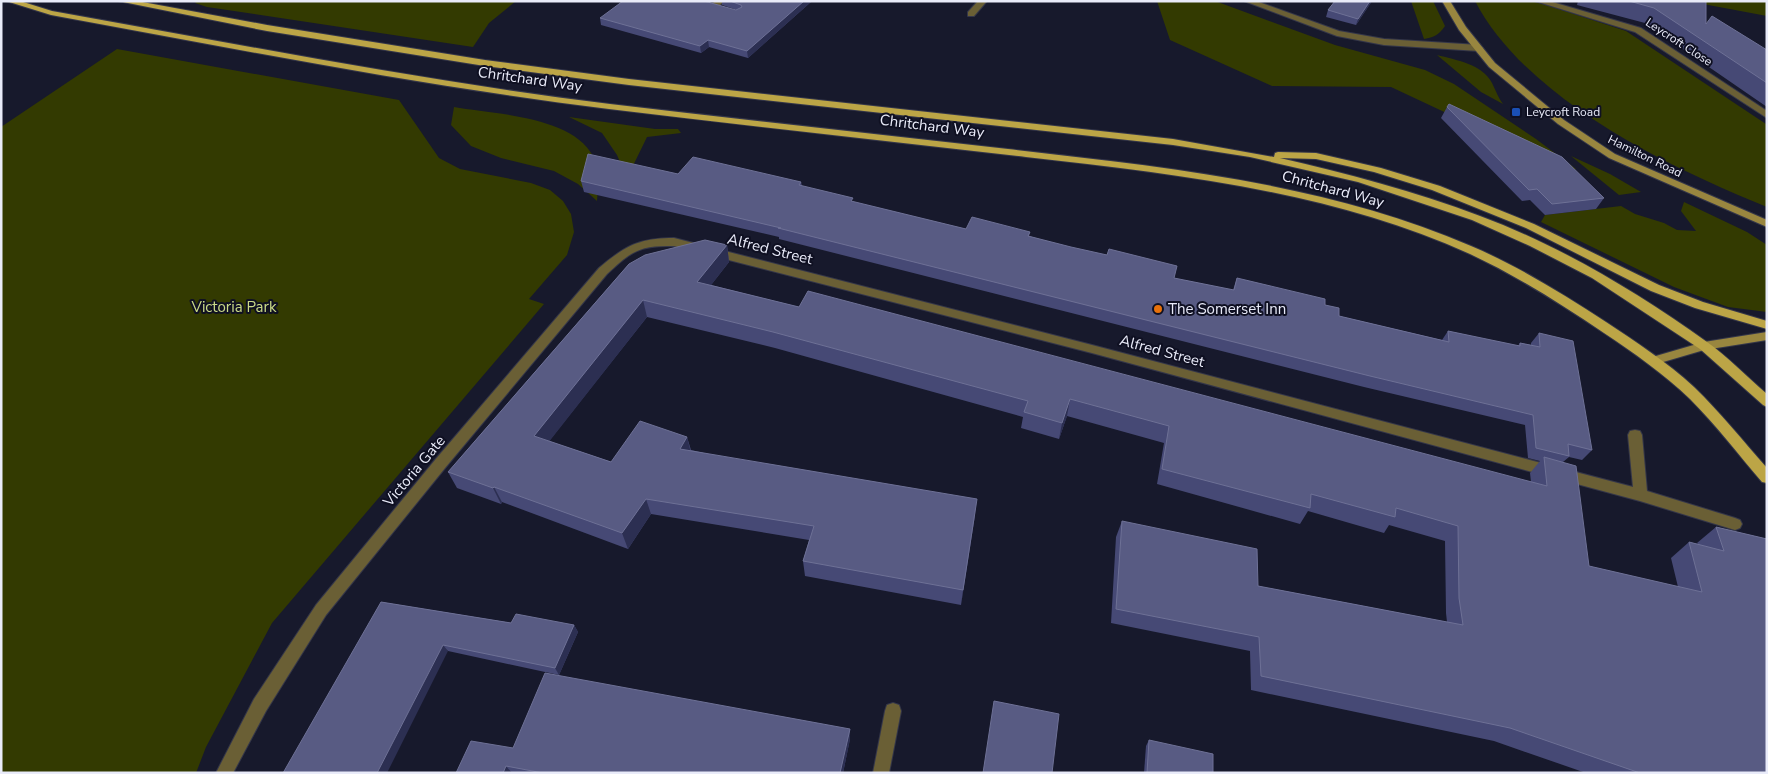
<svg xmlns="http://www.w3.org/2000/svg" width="1768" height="774" font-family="'Nunito Sans',sans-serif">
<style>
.green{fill:#333a01}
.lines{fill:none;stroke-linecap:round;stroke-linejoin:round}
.lane-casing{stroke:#343649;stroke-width:2}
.street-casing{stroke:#343649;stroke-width:2}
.secondary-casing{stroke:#343649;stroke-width:2}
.primary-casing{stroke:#343649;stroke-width:2}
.lane{fill:#6a5f35;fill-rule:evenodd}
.street{fill:#6a5f35;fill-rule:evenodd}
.secondary{fill:#99863f;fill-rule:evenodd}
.primary{fill:#bca546;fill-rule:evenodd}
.wall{fill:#464975}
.shaded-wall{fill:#2c2f52}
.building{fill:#585b83;stroke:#6e7196}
.transit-dot{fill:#1a4fb4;stroke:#0f1022;stroke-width:2}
.food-dot{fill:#e8710a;stroke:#0f1022;stroke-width:2}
.labels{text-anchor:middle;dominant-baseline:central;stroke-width:4;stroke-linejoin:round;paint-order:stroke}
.far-street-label{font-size:12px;fill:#e9ebf9;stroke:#0f1022}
.far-poi-label{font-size:12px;fill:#e9ebf9;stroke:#0f1022;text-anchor:start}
.street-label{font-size:15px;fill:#e9ebf9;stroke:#0f1022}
.park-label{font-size:15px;fill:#cbdb88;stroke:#0f1022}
.poi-label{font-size:15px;fill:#e9ebf9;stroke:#0f1022;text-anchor:start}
</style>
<rect width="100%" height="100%" fill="#17192c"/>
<g class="green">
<path d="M 197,1 L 516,1 L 489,23 L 473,47 L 207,7 L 195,3 Z"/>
<path d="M 1157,1 L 1215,1 L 1335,45 L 1425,70 L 1454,84 L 1536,139 L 1576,169 L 1554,172 L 1521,148 L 1391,87 L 1272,86 L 1170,40 Z"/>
<path d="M 1411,1 L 1433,1 L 1445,26 C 1439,35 1434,37 1424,39 Z"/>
<path d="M 1475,1 L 1534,1 L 1626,31 L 1766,124 L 1767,207 C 1668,167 1526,99 1475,1 Z"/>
<path d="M 1687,1 L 1767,1 L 1767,16 Z"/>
<path d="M 117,49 L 399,100 L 439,158 L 460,169 L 531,183 L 550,190 L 563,201 L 571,214 L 574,232 L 567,255 L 529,299 L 544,304 L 272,623 L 206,747 L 196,773 L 1,773 L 1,127 Z"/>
<path d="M 1437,55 C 1456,60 1482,64 1492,83 C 1496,91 1498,97 1503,104 L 1481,92 Z"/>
<path d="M 454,107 C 493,114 572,116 593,156 C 600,170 598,186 597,201 L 578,184 L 554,171 L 501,158 L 471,146 L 451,125 Z"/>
<path d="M 569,117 L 655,129 L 678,129 L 681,133 L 647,137 L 627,178 L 617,155 L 602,133 Z"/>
<path d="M 1571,156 L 1610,174 L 1641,192 L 1619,195 Z"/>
<path d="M 1684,202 L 1747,232 L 1767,245 L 1767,312 L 1728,307 L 1674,287 L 1541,222 L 1545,215 L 1621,206 L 1635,214 L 1664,223 L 1677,230 L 1696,231 L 1681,211 Z"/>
</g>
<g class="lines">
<defs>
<path id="lane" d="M 1535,1 L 1549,1 L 1641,28 L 1767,111 L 1767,118 L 1635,32 Z"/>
<g id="street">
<path d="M 715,1 L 724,1 L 719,6 L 730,10 L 726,12 L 710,9 L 709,7 Z"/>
<path d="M 978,1 L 987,1 L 974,16 L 968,16 L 968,12 Z"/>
<path d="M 1244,1 L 1256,1 L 1339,31 L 1384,39 L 1479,45 L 1483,48 L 1479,51 L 1384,45 L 1337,36 Z"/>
<path d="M 674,238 L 1092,345 L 1633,487 L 1628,435 L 1630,431 L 1635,430 L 1640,431 L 1642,435 L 1647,491 L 1735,518 L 1740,520 L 1742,524 L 1740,528 L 1735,530 L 1640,501 L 1092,353 L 674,246 C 639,245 632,251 607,274 L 445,468 L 326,615 L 266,711 L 233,773 L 216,773 L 254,699 L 316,605 L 435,460 L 599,268 C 625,246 639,238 674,238 Z"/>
<path d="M 893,703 L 899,705 L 901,711 L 889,773 L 873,773 L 885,711 L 887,705 Z"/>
</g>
<g id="secondary">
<path d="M 1442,1 L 1450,1 L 1466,27 L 1495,63 L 1564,120 L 1615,154 L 1767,220 L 1767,227 L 1609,158 L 1558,124 L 1489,67 L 1459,30 Z"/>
<path d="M 1767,332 L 1767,340 L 1704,350 L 1653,365 L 1647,361 L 1649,358 L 1704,342 Z"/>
</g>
<g id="primary">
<path d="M 6,1 L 20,1 L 52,11 C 238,44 423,81 610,104 C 743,120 876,134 1008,149 C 1165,167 1325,183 1471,246 C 1518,266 1563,294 1606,322 C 1636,342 1667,362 1694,387 C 1720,412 1743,441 1767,468 L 1767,483 L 1762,482 C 1738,454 1716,425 1690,399 C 1664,374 1634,353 1604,333 C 1561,304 1517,276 1470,254 C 1331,191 1176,174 1026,157 C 887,141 748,126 609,109 C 422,86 237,49 51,15 Z"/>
<path d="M 118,1 L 137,1 L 267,25 L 485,60 L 629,79 L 1173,139 L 1274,157 L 1275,153 L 1278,152 L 1316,153 L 1381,168 L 1440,186 L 1534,224 L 1659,285 L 1703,302 L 1767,321 L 1767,329 L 1695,308 L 1651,291 L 1526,228 L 1432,190 L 1374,172 L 1316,159 L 1280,158 C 1348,174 1415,191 1480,216 C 1561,246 1637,292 1707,342 C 1728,357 1747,377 1767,394 L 1767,407 L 1763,405 L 1700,349 L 1592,278 L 1530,246 L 1472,220 L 1358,182 L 1250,157 L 1173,145 L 629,85 L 485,66 L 267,31 Z"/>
</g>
</defs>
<use href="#lane" class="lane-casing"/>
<use href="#street" class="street-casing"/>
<use href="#secondary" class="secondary-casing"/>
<use href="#primary" class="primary-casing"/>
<use href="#lane" class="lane"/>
<use href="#street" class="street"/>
<use href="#secondary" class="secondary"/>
<use href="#primary" class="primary"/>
</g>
<g class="wall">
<path d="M 722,1 L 812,1 L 748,58 L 709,47 L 701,53 L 601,25 L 600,18 L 737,10 L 722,5 Z"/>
<path d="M 1335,1 L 1372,1 L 1356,25 L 1326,17 L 1328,10 Z"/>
<path d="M 1578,1 L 1706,1 L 1706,24 L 1767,50 L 1767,107 L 1645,23 L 1577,5 Z"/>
<path d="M 1447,107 L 1604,198 L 1596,209 L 1545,215 L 1530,200 L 1522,201 L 1441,118 Z"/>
<path d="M 678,174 L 801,182 L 802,186 L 853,202 L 966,229 L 1030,232 L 1029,236 L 1174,278 L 1233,290 L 1237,278 L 1325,305 L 1339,316 L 1442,340 L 1448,331 L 1518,346 L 1520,343 L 1531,345 L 1531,343 L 1539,333 L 1592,450 L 1582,460 L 1569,457 L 1563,462 L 1589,566 L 1678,587 L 1671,558 L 1689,542 L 1698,544 L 1697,543 L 1716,527 L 1767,539 L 1767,773 L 1586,773 L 1494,741 L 1251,690 L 1250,651 L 1111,623 L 1116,537 L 1122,521 L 1258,586 L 1447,622 L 1446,613 L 1445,541 L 1389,525 L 1384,533 L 1308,511 L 1300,524 L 1157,484 L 1164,443 L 1067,416 L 1059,439 L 1021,428 L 1023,417 L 775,348 L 647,317 L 549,441 L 611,462 L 687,437 L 691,450 L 975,515 L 961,605 L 805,576 L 803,561 L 809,540 L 651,514 L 628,549 L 502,502 L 501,504 L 457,488 L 448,472 L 629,264 L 727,245 L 729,262 L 711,285 L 799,307 L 1531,482 L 1530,473 L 1540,461 L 1528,458 L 1525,425 L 1364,387 L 779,239 L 779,237 L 584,192 L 581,181 Z"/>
<path d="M 381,602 L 511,623 L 574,625 L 578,632 L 559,675 L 448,651 Z"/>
<path d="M 850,729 L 850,739 L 843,773 L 456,773 L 513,748 Z"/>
<path d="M 1149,740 L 1213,773 L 1144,773 L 1146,746 Z"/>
</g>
<g class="shaded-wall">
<path d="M 804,1 L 812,1 L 748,58 L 747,51 Z"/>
<path d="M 1370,1 L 1372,1 L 1356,25 L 1358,19 Z"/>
<path d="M 708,40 L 709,47 L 701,53 L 700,46 Z"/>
<path d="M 727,245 L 729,262 L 701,298 L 697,282 Z"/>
<path d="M 643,300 L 647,317 L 541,452 L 534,436 Z"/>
<path d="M 1070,399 L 1067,416 L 1059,439 L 1062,423 Z"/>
<path d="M 687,437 L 691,453 L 680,449 Z"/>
<path d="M 494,487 L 502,502 L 501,504 L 493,488 Z"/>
<path d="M 646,499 L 651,514 L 628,549 L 622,533 Z"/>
<path d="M 977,499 L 975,515 L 961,605 L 963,590 Z"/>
<path d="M 574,625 L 578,632 L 559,675 L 555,668 Z"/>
<path d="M 443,645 L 448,651 L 387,773 L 377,773 Z"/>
<path d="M 850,729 L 850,739 L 843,773 L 840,773 Z"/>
<path d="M 506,766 L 512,773 L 503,773 Z"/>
</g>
<g class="building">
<path d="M 623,1 L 704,1 L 736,10 L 742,7 L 741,5 L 730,1 L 804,1 L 747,51 L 708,40 L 700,46 L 600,18 Z"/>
<path d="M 1335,1 L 1370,1 L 1358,19 L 1328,10 Z"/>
<path d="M 1629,1 L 1706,1 L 1706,24 L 1712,16 L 1767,50 L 1767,83 L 1654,8 Z"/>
<path d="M 1449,104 L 1562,157 L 1604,198 L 1552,204 L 1537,189 L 1529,190 L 1447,107 Z"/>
<path d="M 588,154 L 678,174 L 693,157 L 801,182 L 799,185 L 853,198 L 851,201 L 966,229 L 972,217 L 1030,232 L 1028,236 L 1071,247 L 1107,255 L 1109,249 L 1177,266 L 1174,278 L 1234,290 L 1237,278 L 1325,299 L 1325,305 L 1339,308 L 1339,316 L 1449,342 L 1448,331 L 1520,346 L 1520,343 L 1540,347 L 1539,333 L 1573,341 L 1592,450 L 1568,444 L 1569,456 L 1536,448 L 1533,415 L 1370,376 L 778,228 L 781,228 L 581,181 Z"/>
<path d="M 705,240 L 727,245 L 697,282 L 799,307 L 808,291 L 1547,486 L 1544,457 L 1576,466 L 1589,566 L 1702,592 L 1689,542 L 1724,551 L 1716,527 L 1767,539 L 1767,773 L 1640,773 L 1510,728 L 1261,676 L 1259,637 L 1116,609 L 1122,521 L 1257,549 L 1258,586 L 1463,625 L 1459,598 L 1458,526 L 1396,508 L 1395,517 L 1311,494 L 1310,508 L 1162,469 L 1169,426 L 1070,399 L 1062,423 L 1024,412 L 1028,401 L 773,332 L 643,300 L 534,436 L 611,462 L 640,421 L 687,437 L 680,449 L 977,499 L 963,590 L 803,561 L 814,526 L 646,499 L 622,533 L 494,487 L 493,488 L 448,472 L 629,264 L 645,255 Z"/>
<path d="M 381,602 L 511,623 L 516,614 L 574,625 L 555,668 L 443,645 L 377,773 L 283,773 Z"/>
<path d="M 545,673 L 850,729 L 840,773 L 543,773 L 506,766 L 503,773 L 456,773 L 471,741 L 513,748 Z"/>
<path d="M 994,701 L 1059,714 L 1052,773 L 983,773 Z"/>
<path d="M 1149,740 L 1213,754 L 1213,773 L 1147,773 Z"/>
</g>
<rect class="transit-dot" x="1511" y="107" width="10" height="10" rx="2.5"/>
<circle class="food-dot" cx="1158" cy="309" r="5"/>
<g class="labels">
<g class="far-street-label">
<text transform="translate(1679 42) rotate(33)">Leycroft Close</text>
<text transform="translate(1645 156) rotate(26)">Hamilton Road</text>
</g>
<g class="far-poi-label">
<text x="1526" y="112">Leycroft Road</text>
</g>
<g class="street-label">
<text transform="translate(530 79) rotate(8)">Chritchard Way</text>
<text transform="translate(932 126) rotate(7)">Chritchard Way</text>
<text transform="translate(1333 189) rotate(15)">Chritchard Way</text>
<text transform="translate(770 249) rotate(14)">Alfred Street</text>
<text transform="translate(1162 351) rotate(15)">Alfred Street</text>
<text transform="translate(414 471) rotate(-50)">Victoria Gate</text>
</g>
<g class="park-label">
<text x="234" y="307">Victoria Park</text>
</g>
<g class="poi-label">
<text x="1168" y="309">The Somerset Inn</text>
</g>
</g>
<rect width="1768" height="774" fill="none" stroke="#e9ebf9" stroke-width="5"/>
</svg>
